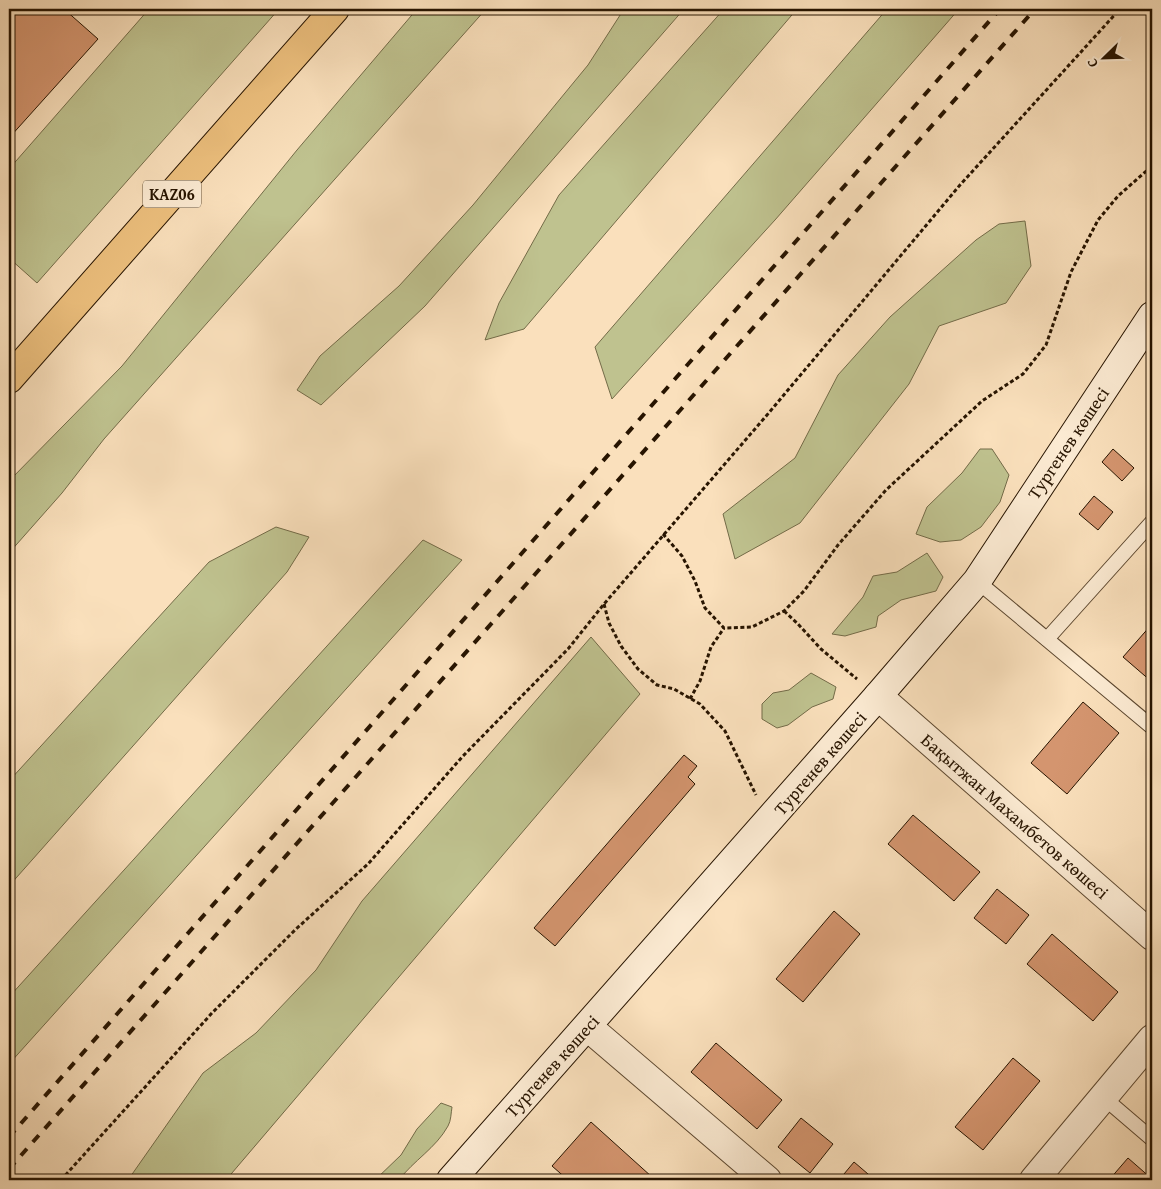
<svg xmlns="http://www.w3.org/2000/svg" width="1161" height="1189" font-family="'Gentium Book Plus',serif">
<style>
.green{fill:#bfc28f;stroke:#736b48}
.building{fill:#d4956f;stroke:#271400}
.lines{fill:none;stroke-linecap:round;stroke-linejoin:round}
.lane-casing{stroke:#5c472f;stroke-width:16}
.street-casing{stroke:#5c472f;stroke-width:30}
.secondary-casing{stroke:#271400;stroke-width:30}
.highway-casing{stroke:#271400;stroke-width:30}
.path{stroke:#271400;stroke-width:3;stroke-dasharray:4 2.5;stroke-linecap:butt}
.lane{stroke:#fcebd3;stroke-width:14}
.street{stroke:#fcebd3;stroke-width:28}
.secondary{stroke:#fcebd3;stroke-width:28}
.highway{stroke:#edc07e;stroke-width:28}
.rail{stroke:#271400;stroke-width:4;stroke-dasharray:9 9;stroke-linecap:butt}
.labels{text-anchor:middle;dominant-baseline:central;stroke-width:4;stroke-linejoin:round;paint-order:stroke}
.shield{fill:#fcebd3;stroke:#67543f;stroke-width:1}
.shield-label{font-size:16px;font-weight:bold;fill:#271400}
.street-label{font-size:18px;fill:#271400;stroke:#fcebd3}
</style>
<rect width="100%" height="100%" fill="#fae0bc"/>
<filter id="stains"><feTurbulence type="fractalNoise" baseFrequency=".004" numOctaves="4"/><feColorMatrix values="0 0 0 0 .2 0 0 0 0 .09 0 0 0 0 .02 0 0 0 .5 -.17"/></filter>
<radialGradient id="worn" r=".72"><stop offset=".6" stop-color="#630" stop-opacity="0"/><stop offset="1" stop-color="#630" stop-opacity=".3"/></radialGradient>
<g class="green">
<path d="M 149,9 L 279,9 L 37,283 L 9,258 L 9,169 Z"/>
<path d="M 417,9 L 486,9 L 104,439 L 62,493 L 9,553 L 9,481 L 122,366 L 297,150 Z"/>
<path d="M 624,9 L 684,9 L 425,306 L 321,405 L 297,390 L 320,356 L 399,286 L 473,205 L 588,65 Z"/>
<path d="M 724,9 L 797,9 L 524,329 L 485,340 L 499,303 L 559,195 Z"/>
<path d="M 887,9 L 959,9 L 775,220 L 612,399 L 595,347 Z"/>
<path d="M 1025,221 L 1031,266 L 1006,303 L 939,326 L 909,384 L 800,523 L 735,559 L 723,514 L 795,458 L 838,375 L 890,317 L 976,240 L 999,224 Z"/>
<path d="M 980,449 L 992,449 L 1009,475 L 1000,502 L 981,527 L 961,540 L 940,542 L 916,534 L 927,507 L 962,473 Z"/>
<path d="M 276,527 L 309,537 L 287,572 L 9,886 L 9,781 L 209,562 Z"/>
<path d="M 423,540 L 462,560 L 9,1064 L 9,997 Z"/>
<path d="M 927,553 L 943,577 L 936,591 L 901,600 L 878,616 L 876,627 L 845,636 L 832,634 L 863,597 L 873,576 L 897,572 Z"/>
<path d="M 591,637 L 640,694 L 226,1180 L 128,1180 L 203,1073 L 256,1033 L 316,970 L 362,901 Z"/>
<path d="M 811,673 L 836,687 L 833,699 L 812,707 L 788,725 L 777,728 L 762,719 L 762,704 L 773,693 L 789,690 Z"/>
<path d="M 441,1103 L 452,1107 C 451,1113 451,1121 448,1126 C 436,1148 413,1161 399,1180 L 375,1180 L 401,1155 L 417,1129 Z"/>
</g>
<g class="building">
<path d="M 9,9 L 64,9 L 98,39 L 9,138 Z"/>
<path d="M 1113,449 L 1134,468 L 1122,481 L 1102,462 Z"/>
<path d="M 1094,496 L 1113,512 L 1098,530 L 1079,514 Z"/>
<path d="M 1152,624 L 1152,682 L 1123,657 Z"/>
<path d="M 1083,702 L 1119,733 L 1067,794 L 1031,763 Z"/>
<path d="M 684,755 L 697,766 L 688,777 L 695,784 L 555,946 L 534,928 Z"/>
<path d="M 913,815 L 980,872 L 954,901 L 888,844 Z"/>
<path d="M 997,889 L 1029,915 L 1006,944 L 974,918 Z"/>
<path d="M 834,911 L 860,934 L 803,1002 L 776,979 Z"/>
<path d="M 1052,934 L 1118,992 L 1093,1021 L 1027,964 Z"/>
<path d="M 716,1043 L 782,1100 L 757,1129 L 691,1072 Z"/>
<path d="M 1013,1058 L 1040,1081 L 983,1150 L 955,1127 Z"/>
<path d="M 801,1118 L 833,1144 L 810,1173 L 778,1147 Z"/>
<path d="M 591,1122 L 652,1177 L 649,1180 L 568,1180 L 552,1166 Z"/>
<path d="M 1128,1158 L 1152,1179 L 1152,1180 L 1109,1180 Z"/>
<path d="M 854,1162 L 875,1180 L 839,1180 Z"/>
</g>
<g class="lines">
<defs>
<g id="lane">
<path d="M 977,581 L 1152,727"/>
<path d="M 1047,639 L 1152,522"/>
<path d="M 1103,1097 L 1152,1139"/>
</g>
<g id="street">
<path d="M 878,696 L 1152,936"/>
<path d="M 588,1027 L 767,1180"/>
<path d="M 1034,1180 L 1152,1039"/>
</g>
<path id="secondary" d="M 451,1180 L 878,696 L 977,581 L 1152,316"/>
<path id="highway" d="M 9,379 L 335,9"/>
</defs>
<use href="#lane" class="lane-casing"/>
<use href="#street" class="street-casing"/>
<use href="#secondary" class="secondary-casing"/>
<use href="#highway" class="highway-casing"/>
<g class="path">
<path d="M 1148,9 L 1152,19"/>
<path d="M 663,534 L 682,556 L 695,581 L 705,608 L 724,628 L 752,627 L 784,611 L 804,591 L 838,545 L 886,490 L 982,401 L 1023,374 L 1046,345 L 1071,272 L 1098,220 L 1118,196 L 1152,166"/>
<path d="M 604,604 L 609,623 L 621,646 L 638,669 L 657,685 L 674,689 L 700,704 L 725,731 L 756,795"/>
<path d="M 784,611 L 797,623 L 821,649 L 857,679"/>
<path d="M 690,699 L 700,681 L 711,647 L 724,628"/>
<path d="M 61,1180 L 212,1013 L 296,929 L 368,864 L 463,756 L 568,649 L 604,604 L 767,415 L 960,185 L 1120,9"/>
</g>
<use href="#lane" class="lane"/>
<use href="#street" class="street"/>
<use href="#secondary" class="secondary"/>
<use href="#highway" class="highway"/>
<g class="rail">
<path d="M 9,1137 L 1000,9"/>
<path d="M 9,1169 L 1035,9"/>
</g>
</g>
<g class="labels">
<rect class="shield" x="143" y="180.5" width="58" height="27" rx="4"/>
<g class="shield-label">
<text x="172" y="194">KАZ06</text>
</g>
<g class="street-label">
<text transform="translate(1068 443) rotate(-56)">Тургенев көшесі</text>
<text transform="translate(820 763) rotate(-49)">Тургенев көшесі</text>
<text transform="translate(1015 816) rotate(41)">Бақытжан Махамбетов көшесі</text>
<text transform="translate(552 1066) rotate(-48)">Тургенев көшесі</text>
</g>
</g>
<rect width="1161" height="1189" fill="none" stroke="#fae0bc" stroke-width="30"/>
<rect x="10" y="10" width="1141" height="1169" fill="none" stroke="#271400" stroke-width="2.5"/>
<rect x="15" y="15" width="1131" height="1159" fill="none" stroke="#271400"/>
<g transform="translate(1104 58) rotate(247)" stroke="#fcebd3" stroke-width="4" paint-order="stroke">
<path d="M0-4L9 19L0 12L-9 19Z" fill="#271400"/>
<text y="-8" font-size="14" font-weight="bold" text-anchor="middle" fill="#271400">С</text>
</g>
<rect width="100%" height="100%" filter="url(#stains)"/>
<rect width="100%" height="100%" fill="url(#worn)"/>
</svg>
